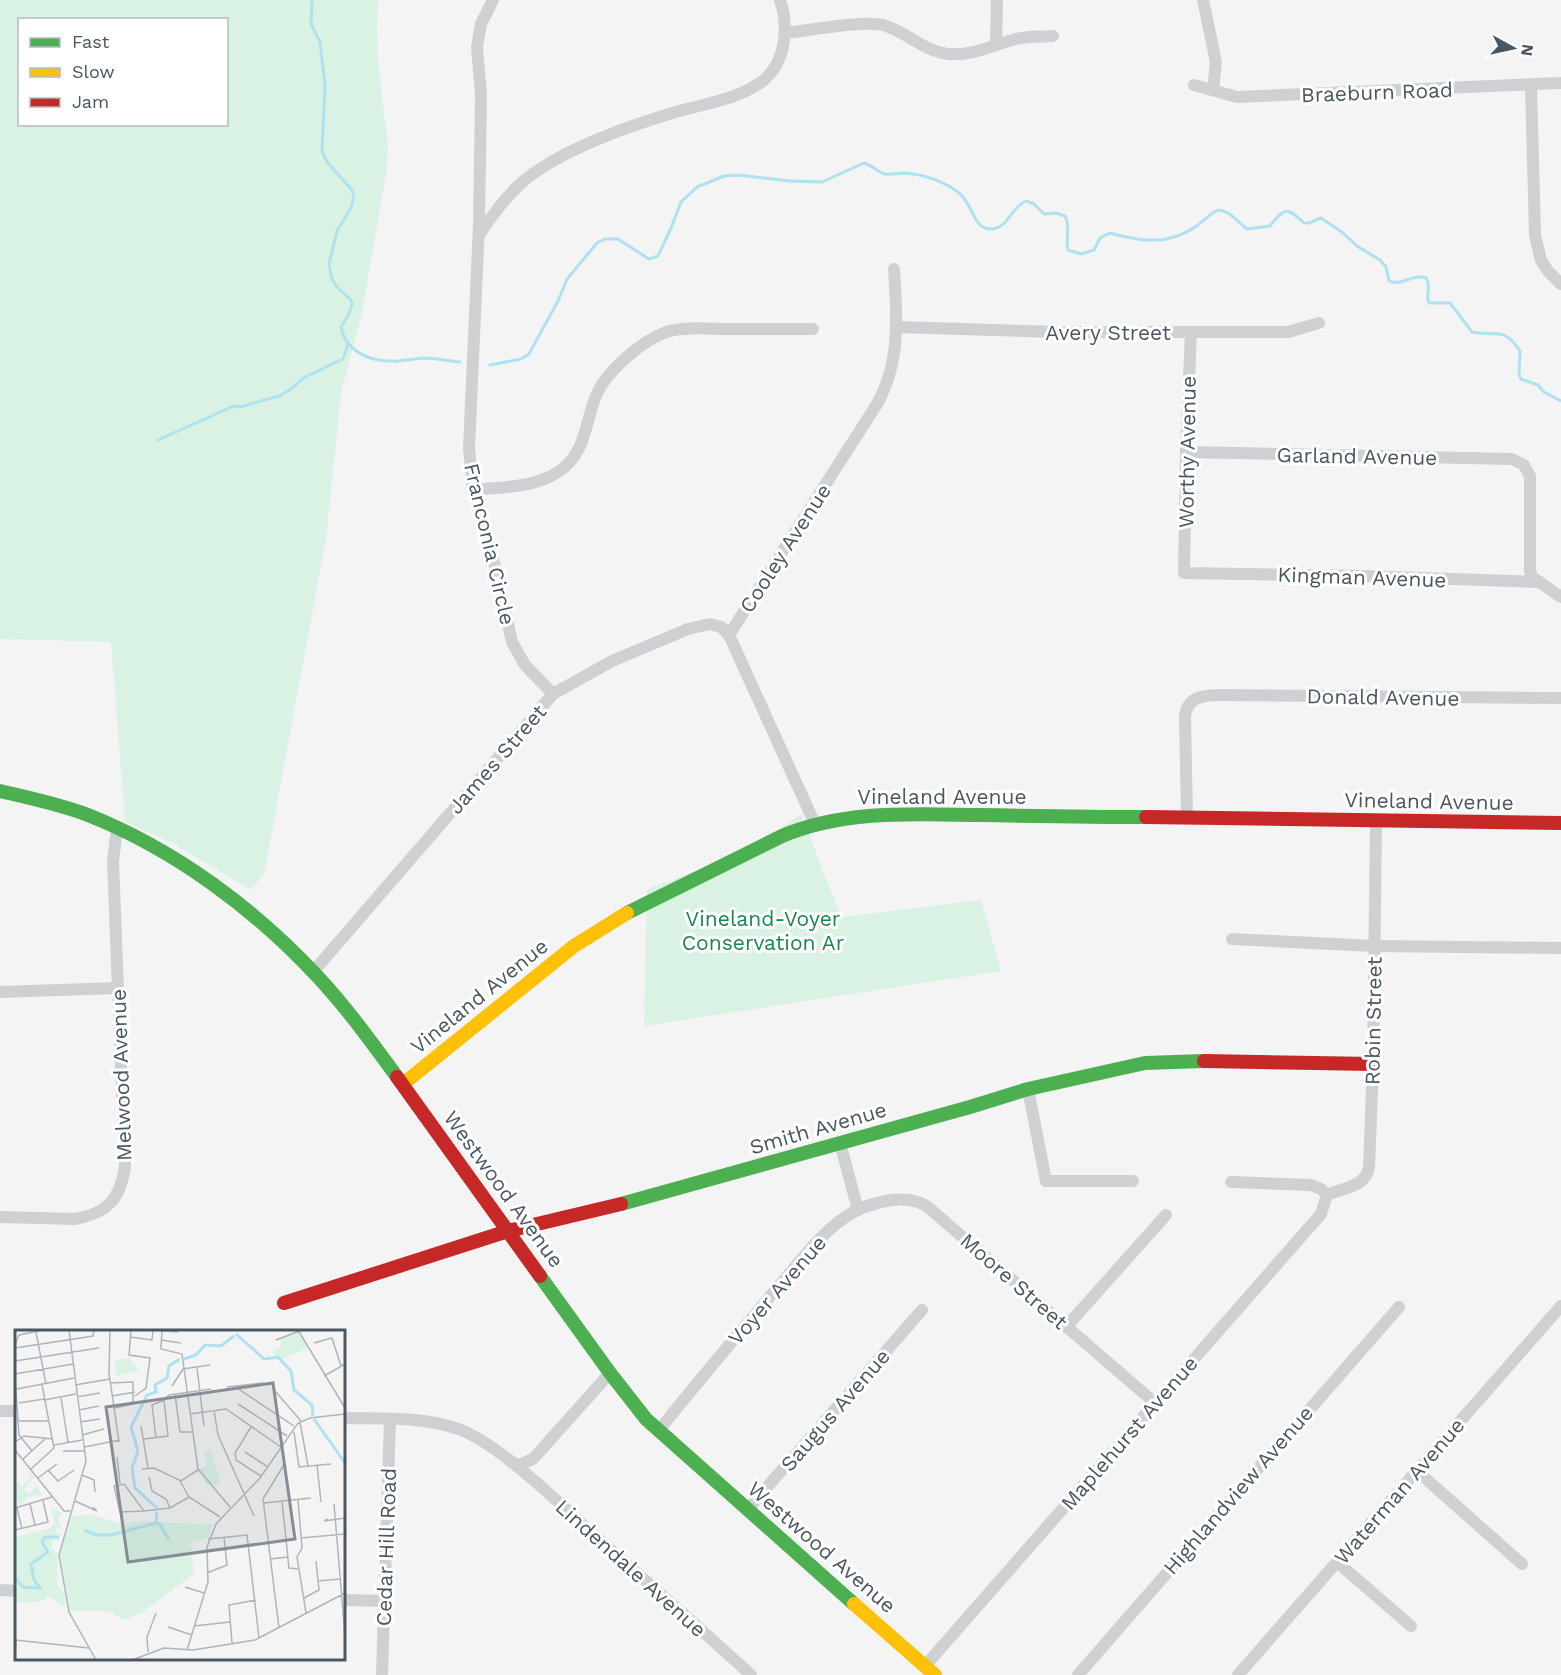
<svg xmlns="http://www.w3.org/2000/svg" width="1561" height="1675" font-family="'Work Sans',sans-serif">
<style>
.green{fill:#d9f2e3;fill-rule:evenodd}
.lines{fill:none;stroke-linecap:round;stroke-linejoin:round}
.stream{stroke:#aee2f0;stroke-width:3}
.street{stroke:#ced0d2;stroke-width:12}
.fast{stroke:#4caf50;stroke-width:14}
.slow{stroke:#ffc107;stroke-width:14}
.jam{stroke:#c62828;stroke-width:14}
.labels{text-anchor:middle;dominant-baseline:central;stroke-width:6;stroke-linejoin:round;paint-order:stroke}
.street-label{font-size:21px;fill:#4a5661;stroke:#fff}
.park-label{font-size:21px;fill:#17864f;stroke:#fff}
.inset-river{fill:none;stroke:#aee2f0;stroke-width:3}
.inset-road{fill:none;stroke:#b0b5b9;stroke-width:1.5}
.view{fill:#868d94;fill-opacity:0.15;stroke:#868d94;stroke-width:3}
.inset-edge{fill:none;stroke:#4a5661;stroke-width:3}
</style>
<rect width="100%" height="100%" fill="#f4f4f4"/>
<g class="green">
<path d="M 0,0 L 378,0 L 377,30 L 378,62 L 388,146 L 386,174 L 362,313 L 341,393 L 326,539 L 264,874 L 251,890 L 172,843 L 125,822 L 111,642 L 0,639 ZM 20,20 L 226,20 L 226,124 L 20,124 Z"/>
<path d="M 801,814 L 841,917 L 981,900 L 1001,971 L 644,1026 L 647,889 L 739,856 Z"/>
</g>
<g class="lines">
<g class="stream">
<path d="M 312,0 L 311,24 L 320,42 L 325,85 L 322,151 L 327,162 L 352,190 L 354,196 L 351,208 L 337,231 L 329,264 L 332,279 L 337,287 L 351,300 L 352,304 L 349,314 L 341,327 C 345,350 368,361 390,361 C 401,362 412,359 422,358 C 435,358 448,361 460,362"/>
<path d="M 490,365 L 521,359 L 529,354 L 558,301 L 567,279 L 597,243 L 605,239 L 618,239 L 649,259 L 658,256 L 671,228 L 681,202 L 697,187 L 724,176 L 738,175 L 790,181 L 822,182 L 864,163 C 872,165 877,172 885,174 C 891,175 897,173 903,173 C 923,174 944,181 959,193 C 973,204 973,229 991,229 C 1009,228 1010,208 1026,201 L 1034,204 L 1044,214 L 1056,213 L 1065,216 C 1071,227 1065,238 1068,250 L 1081,254 L 1094,250 L 1100,238 L 1110,233 C 1139,241 1168,246 1195,227 C 1203,222 1209,214 1218,210 C 1231,211 1236,221 1247,229 L 1270,226 C 1285,207 1287,207 1304,223 L 1309,223 L 1321,218 L 1343,233 L 1357,246 L 1380,260 L 1386,267 L 1389,281 C 1402,287 1412,273 1426,278 C 1432,287 1425,295 1429,303 L 1450,303 L 1472,332 C 1495,337 1503,325 1520,351 L 1519,375 L 1521,379 L 1538,385 L 1544,392 L 1561,401"/>
<path d="M 158,440 L 234,406 L 240,407 L 279,396 L 288,391 L 305,377 L 343,359 L 348,344"/>
</g>
<g class="street">
<path d="M 493,0 L 481,24 L 477,47 L 481,94 L 479,225 L 469,448 L 473,490 L 496,570 L 512,642 L 525,665 L 553,694"/>
<path d="M 1203,0 L 1216,62 L 1213,90"/>
<path d="M 785,33 C 807,31 868,19 886,26 C 908,33 925,52 949,54 C 973,56 993,45 1016,39 C 1028,36 1040,37 1053,36"/>
<path d="M 996,45 L 997,0"/>
<path d="M 1194,85 L 1237,97 L 1561,83"/>
<path d="M 1531,85 L 1535,235 L 1541,260 L 1548,271 L 1561,284"/>
<path d="M 479,235 C 491,217 503,200 519,185 C 556,151 631,125 679,111 C 708,103 739,99 764,80 C 786,61 789,26 780,0"/>
<path d="M 897,327 L 1056,332 L 1288,332 L 1319,323"/>
<path d="M 1191,332 L 1186,452 L 1184,573 L 1363,576 L 1540,582"/>
<path d="M 1186,452 L 1512,459 L 1524,465 L 1530,476 L 1530,571 L 1532,577 L 1561,597"/>
<path d="M 473,490 C 501,487 534,488 558,472 C 587,453 584,424 596,396 C 606,371 642,341 666,332 C 686,326 710,329 730,329 C 758,329 785,329 813,329"/>
<path d="M 1187,817 L 1185,717 C 1187,696 1204,695 1222,695 L 1561,698"/>
<path d="M 815,824 L 729,635 L 877,404 C 901,361 897,316 894,269"/>
<path d="M 1232,939 L 1374,946 L 1561,948"/>
<path d="M 313,972 L 553,694 L 612,661 L 688,629 L 710,624 L 721,627 L 729,635"/>
<path d="M 0,992 L 118,988"/>
<path d="M 1028,1089 L 1046,1181 L 1133,1181"/>
<path d="M 840,1143 L 858,1210"/>
<path d="M 1231,1182 L 1311,1185 L 1321,1189 L 1327,1195"/>
<path d="M 1327,1195 C 1343,1188 1366,1187 1369,1167 L 1373,1064 L 1376,821"/>
<path d="M 0,1217 L 75,1219 C 108,1213 120,1199 125,1167 L 113,862 L 117,828"/>
<path d="M 1066,1327 L 1166,1215"/>
<path d="M 0,1411 L 16,1411"/>
<path d="M 344,1418 C 382,1419 424,1416 461,1430 C 501,1446 558,1502 591,1532 C 644,1580 698,1626 751,1675"/>
<path d="M 659,1430 C 698,1382 738,1334 778,1287 C 799,1263 818,1236 844,1218 C 865,1203 907,1191 929,1208 L 1155,1403"/>
<path d="M 511,1462 L 519,1465 L 533,1459 L 610,1373"/>
<path d="M 1417,1471 L 1522,1564"/>
<path d="M 747,1510 L 922,1310"/>
<path d="M 1337,1562 L 1411,1626"/>
<path d="M 0,1590 L 16,1591"/>
<path d="M 344,1600 L 385,1601"/>
<path d="M 925,1666 L 1321,1214 L 1327,1195"/>
<path d="M 382,1675 L 390,1419"/>
<path d="M 1078,1675 L 1399,1307"/>
<path d="M 1238,1675 L 1561,1306"/>
</g>
<g class="fast">
<path d="M 0,791 C 30,798 59,804 88,815 C 174,849 255,909 318,977 C 347,1008 372,1043 397,1077"/>
<path d="M 627,913 L 782,836 C 844,810 910,814 976,815 C 1033,816 1089,817 1146,817"/>
<path d="M 621,1204 L 970,1107 L 1028,1089 L 1145,1063 L 1204,1061"/>
<path d="M 540,1276 L 610,1373 L 646,1419 L 854,1604"/>
</g>
<g class="slow">
<path d="M 403,1084 L 574,946 L 627,913"/>
<path d="M 854,1604 L 935,1675"/>
</g>
<g class="jam">
<path d="M 1146,817 L 1561,823"/>
<path d="M 1204,1061 L 1373,1064"/>
<path d="M 397,1077 L 540,1276"/>
<path d="M 284,1303 L 508,1231 L 621,1204"/>
</g>
</g>
<g class="labels">
<g class="street-label">
<text transform="translate(1377 92) rotate(-2)">Braeburn Road</text>
<text x="1108" y="332">Avery Street</text>
<text transform="translate(1187 452) rotate(-89)">Worthy Avenue</text>
<text transform="translate(1357 456) rotate(1)">Garland Avenue</text>
<text transform="translate(490 544) rotate(77)">Franconia Circle</text>
<text transform="translate(785 548) rotate(-57)">Cooley Avenue</text>
<text transform="translate(1362 577) rotate(2)">Kingman Avenue</text>
<text transform="translate(1383 697) rotate(1)">Donald Avenue</text>
<text transform="translate(497 759) rotate(-49)">James Street</text>
<text x="942" y="796">Vineland Avenue</text>
<text transform="translate(1429 801) rotate(1)">Vineland Avenue</text>
<text transform="translate(479 996) rotate(-39)">Vineland Avenue</text>
<text transform="translate(1373 1021) rotate(-89)">Robin Street</text>
<text transform="translate(121 1075) rotate(-92)">Melwood Avenue</text>
<text transform="translate(818 1128) rotate(-16)">Smith Avenue</text>
<text transform="translate(504 1189) rotate(54)">Westwood Avenue</text>
<text transform="translate(1014 1281) rotate(41)">Moore Street</text>
<text transform="translate(777 1290) rotate(-49)">Voyer Avenue</text>
<text transform="translate(835 1410) rotate(-49)">Saugus Avenue</text>
<text transform="translate(1129 1433) rotate(-49)">Maplehurst Avenue</text>
<text transform="translate(1238 1490) rotate(-49)">Highlandview Avenue</text>
<text transform="translate(1399 1491) rotate(-49)">Waterman Avenue</text>
<text transform="translate(386 1547) rotate(-88)">Cedar Hill Road</text>
<text transform="translate(822 1547) rotate(41)">Westwood Avenue</text>
<text transform="translate(631 1568) rotate(42)">Lindendale Avenue</text>
</g>
<g class="park-label">
<text x="763" y="918">Vineland-Voyer<tspan x="763" dy="24">Conservation Ar</tspan></text>
</g>
</g>
<g transform="translate(15 1330)">
<rect width="330" height="330" fill="#f4f4f4"/>
<path d="M 284,2 L 293,18 L 262,31 L 258,19 L 266,17 L 265,8 ZM 114,28 L 124,40 L 101,46 L 100,30 ZM 195,119 L 206,154 L 192,155 L 183,141 L 192,135 L 189,122 ZM 13,139 L 20,147 L 8,160 L 15,164 L 21,155 L 27,165 L 12,167 L 6,175 L 0,170 L 0,152 L 4,151 L 6,157 L 16,148 ZM 35,178 L 48,183 L 43,188 L 47,199 L 42,197 L 39,202 L 45,204 L 44,210 L 39,210 L 36,217 L 43,224 L 42,255 L 49,263 L 51,277 L 34,267 L 24,272 L 0,272 L 0,207 L 36,198 L 40,191 ZM 75,184 L 107,194 L 125,191 L 198,195 L 193,208 L 175,212 L 179,244 L 126,283 L 109,290 L 93,281 L 55,281 L 45,224 L 54,187 Z" fill="#d9f2e3"/>
<path class="inset-river" d="M 221,4 L 249,29 L 263,27 L 276,41 L 279,60 L 297,75 L 298,86M 169,29 L 181,25 L 190,15 L 206,16 L 219,6M 299,89 L 330,133M 142,178 L 120,158 L 117,138 L 123,121 L 116,97 L 132,65 L 141,62 L 140,55 L 152,48 L 154,36 L 165,29M 144,193 L 154,210M 69,200 L 81,205 L 96,205 L 141,193 L 142,182M 0,248 L 8,257 L 25,258 L 19,250 L 16,234 L 33,222 L 27,212 L 30,207 L 44,207"/>
<path class="inset-road" d="M 54,0 L 71,131 L 44,225 L 54,282 L 81,330M 95,0 L 94,43 L 104,112M 116,0 L 114,25 L 135,28 L 131,58 L 120,66M 142,0 L 163,2M 147,0 L 146,19 L 167,24 L 183,139 L 215,177M 283,0 L 330,78M 21,2 L 31,54M 115,7 L 137,10 L 138,0M 146,10 L 166,13M 261,10 L 284,1M 299,13 L 317,8 L 326,36M 0,15 L 4,5 L 28,0M 0,18 L 78,6 L 79,0M 0,31 L 84,18M 182,38 L 189,96M 0,44 L 58,34M 309,46 L 330,34M 0,47 L 4,105 L 17,121M 95,53 L 118,52 L 118,74 L 100,78M 60,55 L 95,49M 157,56 L 168,39 L 195,35M 219,56 L 279,96M 212,57 L 248,53M 2,59 L 59,48M 260,61 L 286,91M 160,64 L 165,102 L 177,102M 97,66 L 120,62M 62,67 L 85,63M 46,68 L 53,112M 29,70 L 61,64M 149,70 L 154,65 L 196,59M 4,73 L 29,69M 223,74 L 272,106M 64,80 L 84,76M 199,80 L 203,105 L 239,186M 175,84 L 211,79 L 266,117M 4,91 L 33,91M 65,92 L 85,89M 285,92 L 293,136M 126,96 L 133,138M 279,102 L 284,137 L 316,134M 67,105 L 89,99M 141,108 L 137,75 L 149,70M 129,109 L 153,106 L 149,70M 0,112 L 9,106 L 38,109M 39,115 L 67,110M 69,117 L 105,110M 0,120 L 49,181 L 55,181M 48,121 L 70,121M 230,122 L 253,137M 102,127 L 105,153M 8,129 L 31,108M 221,130 L 220,123 L 236,97M 221,130 L 246,146M 302,135 L 306,172M 16,139 L 39,118 L 27,55M 127,139 L 139,138 L 166,151 L 183,140M 33,140 L 43,151 L 59,140M 67,145 L 79,150 L 80,162M 134,147 L 137,161 L 151,169 L 155,178M 23,148 L 42,134M 165,151 L 174,167 L 205,187M 283,170 L 287,218 L 282,227 L 291,283M 60,171 L 82,181 L 78,177M 267,171 L 274,238 L 283,239M 249,173 L 296,168M 15,174 L 20,195M 319,174 L 330,305M 0,178 L 37,167M 2,178 L 7,199M 129,181 L 105,182 L 99,156 L 109,154 L 129,181 L 155,178 L 174,167M 313,189 L 309,191 L 330,188M 0,200 L 33,192 L 28,171M 286,208 L 330,204M 193,209 L 232,205 L 244,308M 255,229 L 273,227M 192,243 L 212,235 L 209,207M 303,251 L 325,249M 170,257 L 189,263M 289,268 L 304,260 L 301,231M 179,296 L 215,292M 153,297 L 177,305M 264,298 L 248,169 L 270,133M 0,310 L 74,318M 217,313 L 214,275 L 241,270M 172,320 L 193,252 L 192,217 L 201,194 L 245,148 L 283,93 L 295,88 L 330,84M 133,322 L 132,307 L 141,283M 0,330 L 1,310M 117,330 L 149,318 L 178,320 L 240,310 L 330,263"/>
<path class="view" d="M 258,53 L 280,209 L 113,232 L 91,77 Z"/>
<rect width="330" height="330" class="inset-edge"/>
</g>
<rect x="18" y="18" width="210" height="108" fill="#ffffff" stroke="#b7bbc0" stroke-width="1.5"/>
<rect x="30" y="38" width="30" height="9" fill="#4caf50" stroke="#b7bbc0" stroke-width="1.5"/>
<text x="72" y="48" font-size="18" fill="#4a5661">Fast</text>
<rect x="30" y="68" width="30" height="9" fill="#ffc107" stroke="#b7bbc0" stroke-width="1.5"/>
<text x="72" y="78" font-size="18" fill="#4a5661">Slow</text>
<rect x="30" y="98" width="30" height="9" fill="#c62828" stroke="#b7bbc0" stroke-width="1.5"/>
<text x="72" y="108" font-size="18" fill="#4a5661">Jam</text>
<g transform="translate(1513 48) rotate(98)" stroke="#ffffff" stroke-width="4.5" paint-order="stroke">
<path d="M0-4.5L10 22L0 15L-10 22Z" fill="#4a5661"/>
<text y="-9" font-size="16" font-weight="bold" text-anchor="middle" fill="#4a5661">N</text>
</g>
</svg>
